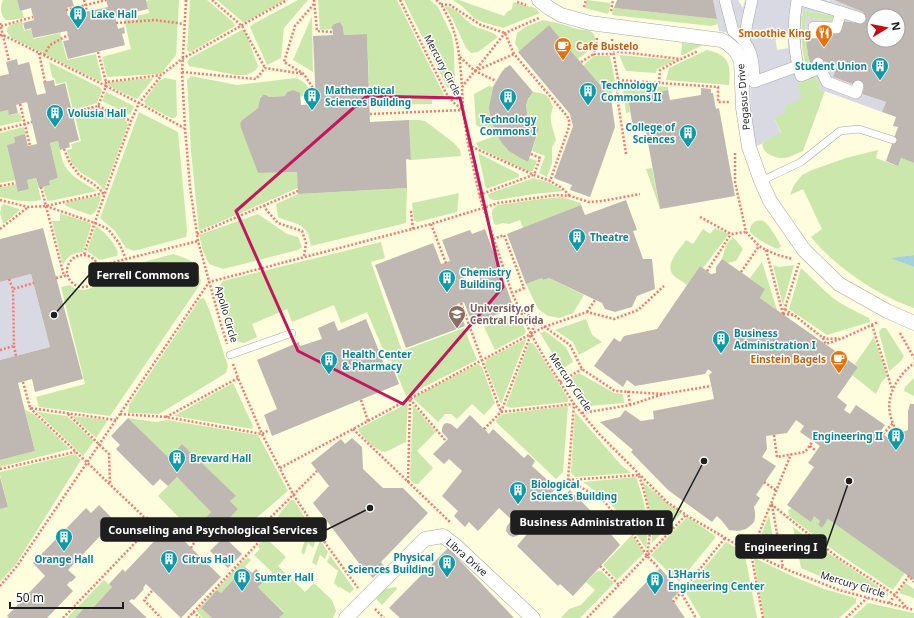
<svg xmlns="http://www.w3.org/2000/svg" width="914" height="618" font-family="'Noto Sans',sans-serif">
<style>
.education{fill:#fefdde;fill-rule:evenodd}
.grass{fill:#cbe7ac}
.plaza{fill:#d9d9e4;fill-rule:evenodd}
.water{fill:#a6d1db}
.building{fill:#bfb7b1;fill-rule:evenodd}
.lines{fill:none;stroke-linecap:round;stroke-linejoin:round}
.service-casing{stroke:#a5a5a5;stroke-width:8}
.pedestrian-casing{stroke:#a5a5a5;stroke-width:12}
.minor-casing{stroke:#a5a5a5;stroke-width:15}
.path{stroke:#f57970;stroke-width:2.5;stroke-dasharray:2 2;stroke-linecap:butt}
.service{stroke:#fff;stroke-width:7}
.pedestrian{stroke:#fff;stroke-width:11}
.minor{stroke:#fff;stroke-width:14}
.marked{fill:none;stroke:#c2185b;stroke-width:3;stroke-linejoin:round}
.labels{text-anchor:middle;dominant-baseline:central;stroke-width:3;stroke-linejoin:round;paint-order:stroke}
.culture-label{font-size:10px;font-weight:bold;fill:#0d838f;stroke:#fff;text-anchor:start}
.food-label{font-size:10px;font-weight:bold;fill:#c56008;stroke:#fff;text-anchor:end}
.street-label{font-size:10px;fill:#1e1e1e;stroke:#fff}
.education-label{font-size:10px;font-weight:bold;fill:#785e54;stroke:#fff;text-anchor:start}
.leader{fill:none;stroke:#1e1e1e;stroke-width:1.5}
.callout-dot{fill:#1e1e1e;stroke:#fff;stroke-width:1.5}
.callout{fill:#1e1e1e;stroke:#1e1e1e;stroke-width:1.5}
.callout-label{font-size:11px;text-anchor:middle;font-weight:bold;fill:#fff}
</style>
<rect width="100%" height="100%" fill="#efebe4"/>
<path class="education" d="M 0,0 L 914,0 L 914,618 L 0,618 ZM 874,16 L 898,16 L 898,40 L 874,40 Z"/>
<g class="grass">
<path d="M 3,0 L 17,0 L 20,11 L 22,11 L 24,18 L 12,20 L 6,20 C 0,15 0,7 3,0 Z"/>
<path d="M 149,0 L 179,0 L 176,55 L 161,74 L 107,77 L 102,57 L 131,49 L 124,19 L 149,13 L 146,1 Z"/>
<path d="M 190,0 L 207,0 L 233,22 L 235,26 L 191,52 L 187,51 Z"/>
<path d="M 217,0 L 285,0 L 244,23 Z"/>
<path d="M 298,0 L 308,0 L 284,28 L 281,58 L 267,65 L 250,27 L 253,24 Z"/>
<path d="M 318,0 L 397,0 L 446,99 L 432,100 L 432,104 L 370,105 L 367,34 L 344,35 L 343,27 L 339,22 L 334,24 L 332,29 L 320,30 Z"/>
<path d="M 404,0 L 430,0 L 438,7 L 452,36 L 454,49 L 455,90 L 451,90 L 447,87 Z"/>
<path d="M 453,0 L 459,0 L 504,16 L 507,12 L 512,9 L 513,2 L 535,8 L 540,13 L 503,28 L 482,22 L 474,18 L 463,7 Z"/>
<path d="M 587,0 L 611,3 L 608,14 L 585,8 Z"/>
<path d="M 444,6 C 458,7 464,21 476,27 C 485,31 491,30 498,37 L 478,52 L 471,53 L 466,48 L 452,18 Z"/>
<path d="M 613,8 L 717,19 L 718,24 L 711,26 L 612,15 Z"/>
<path d="M 803,10 L 835,16 L 834,22 L 806,17 C 805,34 806,49 811,66 L 806,67 C 801,48 800,30 803,10 Z"/>
<path d="M 312,16 L 313,72 L 293,60 Z"/>
<path d="M 543,20 C 555,22 566,25 577,29 C 581,30 585,29 589,31 C 592,32 592,32 594,35 C 599,45 585,54 578,59 L 549,25 L 519,51 L 515,43 L 517,33 L 525,27 Z"/>
<path d="M 22,21 L 24,31 L 31,29 L 33,39 L 60,33 L 67,60 L 96,54 L 102,80 L 101,81 L 99,81 L 12,38 C 0,27 12,24 22,21 Z"/>
<path d="M 242,30 L 245,31 L 258,66 L 256,70 L 247,75 L 236,75 L 189,66 L 187,62 L 190,58 Z"/>
<path d="M 682,43 L 703,45 L 683,55 L 681,55 Z"/>
<path d="M 707,50 C 729,55 731,64 729,85 L 666,80 L 669,68 Z"/>
<path d="M 619,55 L 676,60 L 657,69 L 656,73 L 626,71 Z"/>
<path d="M 594,56 L 610,56 L 615,81 L 611,98 L 583,66 Z"/>
<path d="M 49,62 L 101,88 L 102,90 L 97,103 L 73,110 L 66,82 L 56,84 L 55,79 L 52,77 Z"/>
<path d="M 191,76 L 237,85 L 295,78 C 303,80 306,84 310,91 L 301,97 C 299,93 298,91 293,90 L 287,92 L 285,96 L 269,97 L 266,95 L 261,96 C 258,100 260,103 258,108 L 241,121 L 240,124 L 258,173 L 297,172 L 298,188 L 199,231 L 191,151 L 187,80 Z"/>
<path d="M 815,76 L 820,85 L 819,89 L 825,91 L 803,151 C 797,153 791,157 785,158 C 776,159 760,153 763,142 L 781,132 L 774,118 L 784,107 L 797,84 Z"/>
<path d="M 151,78 L 153,79 L 137,99 L 134,98 L 109,86 L 108,84 L 110,82 Z"/>
<path d="M 165,78 L 176,80 L 177,115 L 175,118 L 171,118 L 146,105 L 144,101 L 159,81 Z"/>
<path d="M 628,84 L 668,87 L 668,90 L 628,97 L 630,112 L 626,113 L 623,91 L 624,86 Z"/>
<path d="M 489,86 L 493,87 C 489,103 489,113 494,129 L 488,131 L 476,125 L 474,94 Z"/>
<path d="M 106,92 L 134,106 L 130,115 L 102,101 Z"/>
<path d="M 533,92 C 547,94 548,94 553,107 C 548,122 553,126 556,140 L 552,147 L 552,163 L 547,177 L 539,173 L 545,156 L 532,151 L 539,128 C 524,119 522,106 533,92 Z"/>
<path d="M 98,107 L 123,118 L 127,122 L 128,125 L 104,190 L 95,181 L 81,173 L 71,162 L 67,150 L 72,149 L 71,144 L 81,141 L 74,113 Z"/>
<path d="M 8,110 L 10,115 L 20,113 L 22,121 L 0,126 L 0,112 Z"/>
<path d="M 139,112 L 178,132 L 187,230 L 186,237 L 134,251 L 126,248 L 115,231 L 100,218 Z"/>
<path d="M 409,120 L 419,120 L 425,121 L 454,143 L 460,150 L 461,156 L 411,160 Z"/>
<path d="M 24,127 L 26,134 L 14,137 L 15,143 L 16,180 L 0,183 L 0,133 Z"/>
<path d="M 497,135 C 505,147 514,156 528,162 L 529,158 L 537,161 L 533,171 L 529,172 L 479,148 L 476,143 Z"/>
<path d="M 58,141 C 60,149 61,159 65,166 C 71,177 86,184 97,191 L 50,201 L 47,200 L 43,187 L 50,185 L 49,181 L 58,178 L 50,143 Z"/>
<path d="M 878,150 L 876,158 L 898,166 L 901,158 L 914,163 L 914,255 L 891,258 L 914,267 L 914,308 C 885,298 853,278 830,257 C 823,251 817,244 811,237 L 822,229 L 803,189 L 790,195 L 794,185 L 802,175 L 812,170 L 846,158 Z"/>
<path d="M 478,153 L 519,174 L 519,177 L 486,189 Z"/>
<path d="M 652,168 L 660,209 L 646,169 Z"/>
<path d="M 36,178 L 41,199 L 41,200 C 27,203 13,200 0,197 L 0,188 L 17,184 L 19,192 L 29,189 L 27,180 Z"/>
<path d="M 534,178 L 550,183 L 564,191 L 534,194 L 498,200 L 493,200 L 489,198 L 488,194 Z"/>
<path d="M 407,188 L 406,223 L 311,246 C 310,242 309,237 308,234 C 303,222 287,222 278,217 L 276,204 L 298,194 Z"/>
<path d="M 459,193 L 457,212 L 417,222 L 414,220 L 412,203 Z"/>
<path d="M 98,196 L 101,196 C 99,203 98,213 90,215 L 66,206 L 65,204 L 67,202 Z"/>
<path d="M 562,197 L 581,203 L 581,205 L 523,228 L 520,220 L 509,224 L 503,223 L 496,225 L 494,224 C 492,215 489,210 498,205 L 541,199 Z"/>
<path d="M 4,204 L 19,209 L 19,211 L 5,223 L 3,223 L 0,213 L 2,205 Z"/>
<path d="M 60,213 L 90,223 L 91,226 L 83,252 C 72,254 68,255 63,265 L 52,221 L 60,221 Z"/>
<path d="M 258,214 L 287,234 L 298,237 L 302,247 L 298,250 L 223,269 L 209,264 L 203,251 L 199,235 Z"/>
<path d="M 756,221 C 756,221 762,220 763,221 C 768,222 778,240 781,246 L 778,249 C 773,248 755,238 752,234 C 749,231 750,228 751,225 Z"/>
<path d="M 96,226 C 106,233 113,241 118,252 L 117,256 L 100,260 L 87,251 Z"/>
<path d="M 715,228 L 729,234 L 703,268 L 700,266 L 687,285 C 683,282 678,279 674,276 C 663,265 680,249 686,240 L 693,244 L 703,229 L 710,234 Z"/>
<path d="M 732,238 L 735,239 L 743,249 L 736,261 L 727,263 L 722,259 L 726,245 Z"/>
<path d="M 381,242 L 385,258 L 371,262 L 402,351 L 464,328 L 477,360 L 406,396 L 391,360 L 388,361 L 367,312 L 341,323 L 334,305 L 292,322 L 287,309 L 252,324 L 257,337 L 244,343 L 236,341 L 230,335 L 217,291 L 223,281 Z"/>
<path d="M 173,254 L 185,258 L 196,264 L 201,281 L 199,286 L 110,416 L 39,407 L 36,397 L 85,384 L 61,287 L 70,285 C 76,292 90,291 97,284 C 101,281 102,277 104,273 Z"/>
<path d="M 762,262 L 777,310 L 760,298 L 765,289 L 750,278 Z"/>
<path d="M 773,265 L 779,267 L 794,265 L 783,305 Z"/>
<path d="M 801,268 C 812,278 822,289 833,298 C 844,306 857,312 869,318 L 870,322 L 827,335 L 789,309 Z"/>
<path d="M 542,278 L 543,280 L 549,278 L 584,295 L 573,313 L 560,318 L 548,316 L 538,309 L 526,284 Z"/>
<path d="M 204,298 L 209,309 L 228,366 L 226,373 L 159,414 L 128,413 L 129,405 L 200,299 Z"/>
<path d="M 518,314 L 526,331 L 525,334 L 495,350 L 484,327 Z"/>
<path d="M 586,319 L 592,335 L 602,342 L 579,355 L 573,342 L 555,330 Z"/>
<path d="M 882,328 L 886,328 L 904,356 C 902,361 894,367 889,371 L 879,332 Z"/>
<path d="M 545,331 L 566,347 L 573,362 L 562,369 L 540,333 Z"/>
<path d="M 874,337 L 887,376 L 881,383 L 876,394 L 852,375 L 858,367 L 855,364 Z"/>
<path d="M 524,340 L 526,340 L 501,404 L 485,364 L 487,359 Z"/>
<path d="M 529,343 L 533,343 L 568,398 L 568,402 L 510,408 L 506,406 Z"/>
<path d="M 478,364 L 482,367 L 495,403 L 484,415 L 472,404 L 457,419 L 451,414 L 445,414 L 438,422 L 414,399 L 414,397 Z"/>
<path d="M 579,373 L 614,393 L 623,394 L 624,403 L 588,406 L 570,378 Z"/>
<path d="M 914,378 L 914,396 L 904,391 L 905,387 Z"/>
<path d="M 233,383 L 253,426 L 252,429 L 174,416 Z"/>
<path d="M 408,403 L 406,442 C 401,444 388,451 385,452 C 377,452 361,436 358,429 Z"/>
<path d="M 413,405 L 436,432 L 417,451 L 433,468 L 418,484 L 414,484 L 410,479 Z"/>
<path d="M 568,406 L 563,472 L 556,479 L 495,421 L 502,414 Z"/>
<path d="M 25,410 L 34,414 L 70,449 L 0,467 L 0,460 L 35,451 Z"/>
<path d="M 37,412 L 67,416 L 94,441 L 83,456 Z"/>
<path d="M 575,412 L 621,465 L 631,473 L 575,477 L 571,472 Z"/>
<path d="M 72,416 L 108,420 L 96,438 Z"/>
<path d="M 128,418 L 155,422 L 167,420 L 258,435 L 288,491 L 248,525 L 221,527 L 238,509 L 230,501 L 235,496 L 182,444 L 169,458 Z"/>
<path d="M 75,454 L 81,460 L 16,564 L 0,582 L 0,509 L 8,507 L 0,475 L 0,472 Z"/>
<path d="M 177,477 L 211,512 L 204,520 L 202,518 L 190,529 L 158,496 Z"/>
<path d="M 636,477 C 642,493 646,509 647,526 C 648,534 647,541 646,549 L 631,526 L 607,500 L 583,482 Z"/>
<path d="M 642,481 L 667,503 L 681,512 L 681,514 L 652,543 C 652,522 649,502 642,481 Z"/>
<path d="M 291,500 L 294,500 L 309,524 L 298,534 L 293,529 L 288,540 C 285,538 281,535 279,531 C 271,519 284,509 291,500 Z"/>
<path d="M 792,508 L 811,521 L 814,516 L 820,521 L 818,525 L 822,528 L 828,519 L 905,573 L 895,587 L 893,589 L 890,588 L 833,550 L 789,516 L 788,510 Z"/>
<path d="M 769,515 L 773,538 L 759,541 Z"/>
<path d="M 688,517 L 715,536 L 715,538 L 679,582 L 651,555 L 685,519 Z"/>
<path d="M 310,527 L 317,537 L 313,548 L 308,543 L 304,555 L 301,552 L 305,540 L 300,536 Z"/>
<path d="M 793,527 L 821,548 L 888,593 L 888,596 L 822,577 L 801,568 Z"/>
<path d="M 632,535 L 644,553 L 617,580 L 603,565 Z"/>
<path d="M 264,539 L 268,540 L 286,557 L 278,566 L 305,592 L 314,583 L 332,600 L 336,611 L 333,618 L 279,618 L 284,612 L 258,587 L 272,572 L 254,555 L 260,549 L 258,547 L 259,544 Z"/>
<path d="M 320,540 L 328,552 L 325,559 L 320,555 L 316,566 L 312,562 Z"/>
<path d="M 726,542 L 744,552 L 745,555 L 757,618 L 701,618 L 685,591 Z"/>
<path d="M 330,555 L 354,589 L 350,593 L 346,591 L 340,587 L 339,588 L 334,583 L 338,571 L 327,562 Z"/>
<path d="M 248,558 L 251,560 L 221,593 L 217,590 L 201,608 L 212,618 L 203,618 L 197,612 L 197,610 L 243,561 L 246,559 Z"/>
<path d="M 755,558 L 792,576 L 824,589 L 856,598 L 856,603 L 839,618 L 764,618 L 754,559 Z"/>
<path d="M 597,571 L 601,571 L 614,583 L 580,618 L 561,618 L 569,609 L 581,605 L 595,590 L 586,582 Z"/>
<path d="M 104,580 L 112,587 L 91,610 L 86,606 L 75,618 L 67,618 Z"/>
<path d="M 904,584 L 907,584 L 914,589 L 914,598 L 899,593 L 900,591 Z"/>
<path d="M 396,587 L 397,589 L 382,605 L 376,599 L 384,589 Z"/>
<path d="M 868,603 L 914,613 L 914,618 L 852,618 Z"/>
</g>
<g class="plaza">
<path d="M 713,0 L 738,0 L 743,8 L 745,0 L 825,0 L 829,1 L 830,0 L 834,0 L 863,12 L 858,23 L 843,21 L 838,33 L 805,33 L 806,17 L 834,22 L 835,16 L 803,10 L 801,25 L 801,46 L 803,58 L 806,67 L 824,61 L 837,66 L 833,77 L 864,88 L 862,94 L 886,102 L 882,112 L 819,89 L 820,85 L 815,76 L 797,84 L 802,98 L 784,107 L 786,113 L 774,118 L 781,133 L 763,142 L 762,144 L 755,146 L 751,124 L 750,69 L 745,50 L 730,33 L 719,31 ZM 779,33 L 788,33 L 788,48 L 778,50 L 777,49 L 775,36 L 779,36 Z"/>
<path d="M 31,274 L 50,347 L 0,360 L 0,282 Z"/>
</g>
<path class="water" d="M 914,255 L 914,267 L 890,258 Z"/>
<g class="building">
<path d="M 17,0 L 72,0 L 74,6 L 66,8 L 68,16 L 108,7 L 106,0 L 146,0 L 148,9 L 115,17 L 118,29 L 124,27 L 125,33 L 122,34 L 125,45 L 68,59 L 63,41 L 69,40 L 67,31 L 33,38 L 31,28 L 25,30 L 23,23 L 34,20 L 31,8 L 20,11 Z"/>
<path d="M 617,0 L 713,0 L 717,19 L 614,8 Z"/>
<path d="M 834,0 L 914,0 L 914,163 L 901,158 L 898,166 L 886,161 L 898,127 L 893,126 L 896,117 L 882,112 L 886,102 L 862,94 L 864,88 L 833,77 L 837,66 L 824,61 L 811,66 L 808,55 L 805,33 L 838,33 L 843,21 L 858,23 L 863,12 ZM 874,16 L 898,16 L 898,40 L 874,40 Z"/>
<path d="M 340,22 L 343,27 L 344,35 L 367,34 L 370,122 L 409,120 L 411,160 L 406,159 L 407,188 L 298,194 L 297,172 L 258,173 L 241,128 L 240,124 L 241,121 L 258,108 L 260,98 L 263,95 L 266,95 L 269,97 L 285,96 L 287,92 L 293,90 L 296,91 L 300,93 L 301,105 L 316,104 L 313,36 L 333,35 L 332,27 L 334,24 Z"/>
<path d="M 549,25 L 611,98 L 615,127 L 590,197 L 570,190 L 572,185 L 554,178 L 573,126 L 570,114 L 518,52 Z"/>
<path d="M 17,59 L 18,65 L 29,62 L 37,95 L 46,93 L 43,82 L 54,80 L 55,86 L 65,83 L 79,140 L 69,143 L 70,147 L 60,150 L 58,141 L 50,143 L 58,178 L 49,181 L 50,185 L 39,188 L 36,178 L 27,180 L 29,189 L 18,192 L 7,145 L 15,143 L 14,137 L 25,134 L 28,146 L 37,144 L 27,102 L 16,105 L 18,113 L 9,115 L 8,110 L 0,112 L 0,76 L 9,74 L 6,62 Z"/>
<path d="M 510,65 L 533,92 L 528,99 L 526,106 L 527,115 L 530,122 L 539,128 L 528,162 L 520,158 L 509,151 L 502,143 L 495,132 L 491,120 L 489,108 L 491,97 L 493,87 L 501,73 L 505,68 Z"/>
<path d="M 701,88 L 711,89 L 711,93 L 713,93 L 716,109 L 719,108 L 735,196 L 660,209 L 645,126 L 633,128 L 628,97 L 668,90 L 670,100 L 701,95 Z"/>
<path d="M 626,200 L 637,230 L 633,231 L 643,259 L 652,259 L 655,289 L 637,296 L 632,307 L 615,312 L 605,309 L 602,303 L 549,278 L 543,280 L 542,278 L 526,284 L 507,234 L 581,205 L 585,215 Z"/>
<path d="M 43,228 L 83,379 L 35,392 L 32,379 L 18,383 L 35,451 L 0,460 L 0,360 L 50,347 L 31,274 L 0,282 L 0,239 Z"/>
<path d="M 485,229 L 512,303 L 499,308 L 501,313 L 472,323 L 464,302 L 457,304 L 465,326 L 406,348 L 375,265 L 433,243 L 441,264 L 450,261 L 442,240 L 470,230 L 472,234 ZM 476,267 L 480,279 L 466,284 L 462,273 Z"/>
<path d="M 722,259 L 765,289 L 760,298 L 858,367 L 837,397 L 847,405 L 844,410 L 850,414 L 856,405 L 885,425 L 880,432 L 888,438 L 908,430 L 908,411 L 910,404 L 914,404 L 914,580 L 828,519 L 822,528 L 818,525 L 820,521 L 814,516 L 811,522 L 787,505 L 814,467 L 808,463 L 820,446 L 800,432 L 804,426 L 796,420 L 787,433 L 766,436 L 767,449 L 762,457 L 776,466 L 756,495 L 760,498 L 754,507 L 755,512 L 755,518 L 754,522 L 751,525 L 746,529 L 738,531 L 729,530 L 722,521 L 717,516 L 712,522 L 668,490 L 631,452 L 633,450 L 600,422 L 620,417 L 625,410 L 641,421 L 654,419 L 653,411 L 714,399 L 709,375 L 712,372 L 708,369 L 705,374 L 635,386 L 627,380 L 623,387 L 594,366 L 614,338 L 620,342 L 624,336 L 657,329 L 700,266 L 711,274 L 716,273 L 716,267 Z"/>
<path d="M 366,319 L 385,366 L 391,363 L 399,384 L 272,436 L 264,415 L 277,409 L 257,360 L 299,342 L 300,346 L 322,339 L 318,328 L 334,321 L 338,331 Z"/>
<path d="M 470,415 L 489,434 L 493,429 L 524,458 L 528,454 L 535,461 L 532,466 L 556,488 L 550,495 L 558,502 L 570,490 L 611,531 L 610,533 L 620,545 L 573,596 L 560,584 L 558,586 L 517,546 L 527,534 L 523,530 L 517,536 L 513,537 L 509,535 L 506,531 L 507,526 L 512,520 L 499,508 L 478,531 L 469,522 L 465,527 L 454,516 L 458,511 L 442,496 L 462,471 L 449,459 L 444,464 L 433,454 L 448,439 L 442,432 L 442,428 L 444,424 L 447,423 L 451,424 L 457,429 Z"/>
<path d="M 128,418 L 169,458 L 182,444 L 236,496 L 230,501 L 238,509 L 221,527 L 217,523 L 213,528 L 204,520 L 211,512 L 177,477 L 168,486 L 160,479 L 153,486 L 116,449 L 120,445 L 111,436 Z"/>
<path d="M 352,438 L 362,447 L 363,469 L 383,488 L 403,488 L 428,513 L 381,562 L 384,566 L 373,578 L 362,567 L 313,503 L 329,486 L 311,463 L 341,439 L 345,444 Z"/>
<path d="M 0,477 L 8,507 L 0,509 Z"/>
<path d="M 99,505 L 117,523 L 113,528 L 117,532 L 109,540 L 102,534 L 68,570 L 76,577 L 71,582 L 70,581 L 67,585 L 73,591 L 47,618 L 9,618 L 7,616 L 45,576 L 33,563 L 86,508 L 91,513 Z"/>
<path d="M 164,531 L 171,539 L 176,533 L 221,577 L 181,618 L 146,584 L 143,588 L 144,589 L 134,600 L 132,599 L 129,601 L 147,618 L 75,618 L 86,606 L 91,610 L 112,587 L 109,584 L 123,569 L 125,572 Z"/>
<path d="M 224,537 L 242,554 L 228,568 L 210,551 Z"/>
<path d="M 448,548 L 514,618 L 400,618 L 389,608 Z"/>
<path d="M 245,567 L 252,573 L 256,569 L 267,578 L 258,587 L 284,613 L 279,618 L 212,618 L 201,608 L 217,590 L 221,593 Z"/>
<path d="M 660,568 L 680,591 L 672,599 L 685,618 L 612,618 Z"/>
</g>
<g class="lines">
<defs>
<g id="service">
<path d="M 761,181 L 801,162 L 840,131 L 859,129 L 893,140"/>
<path d="M 230,355 L 292,333"/>
</g>
<g id="pedestrian">
<path d="M 725,0 L 733,31 C 752,44 754,60 754,82 L 798,66 C 793,44 793,22 797,0"/>
<path d="M 801,0 L 841,12"/>
<path d="M 814,33 L 814,27 L 836,28 L 841,12 L 860,18"/>
<path d="M 744,42 L 747,23 L 752,0"/>
<path d="M 798,66 L 801,76 L 820,68 L 818,63"/>
<path d="M 820,68 L 827,82 L 856,93 L 858,86"/>
</g>
<g id="minor">
<path d="M 539,0 L 549,8 L 561,15 L 590,23 L 721,40 L 727,43 L 734,49 L 737,53 L 741,61 L 743,108 L 749,147 L 761,181 L 770,201 L 804,250 L 839,284 L 887,311 L 914,323"/>
<path d="M 346,618 L 425,539 L 443,536 L 455,545 L 533,618"/>
</g>
</defs>
<use href="#service" class="service-casing"/>
<use href="#pedestrian" class="pedestrian-casing"/>
<use href="#minor" class="minor-casing"/>
<g class="path">
<path d="M 84,0 L 87,12"/>
<path d="M 186,0 L 182,72 L 185,128 L 190,187 L 198,241 L 220,321 L 227,344"/>
<path d="M 212,0 L 242,26 L 265,68"/>
<path d="M 314,0 L 317,31 L 333,32"/>
<path d="M 400,0 L 446,93 L 454,103 L 463,110 L 468,144 L 480,198 L 512,293 L 531,334 L 545,359 L 574,404 L 600,435 L 667,502 L 686,515 L 751,553 L 783,568 L 839,590 L 914,610"/>
<path d="M 436,0 C 442,4 443,8 447,15 C 459,37 460,62 462,87"/>
<path d="M 517,2 L 526,5"/>
<path d="M 314,4 L 295,26 L 284,62 L 304,74 L 316,93 L 315,104"/>
<path d="M 441,4 L 450,5 L 481,25 L 505,33 L 514,54 L 567,116 L 569,120 L 569,127 L 550,181"/>
<path d="M 584,7 L 586,0"/>
<path d="M 66,10 L 106,0"/>
<path d="M 611,11 L 613,0"/>
<path d="M 0,23 L 9,61"/>
<path d="M 116,23 L 155,20 L 184,24"/>
<path d="M 1,26 L 33,17"/>
<path d="M 0,35 L 3,35 L 106,86 L 106,82 L 161,75 L 182,59 L 287,0"/>
<path d="M 597,38 L 594,54 L 613,54"/>
<path d="M 612,39 L 613,51"/>
<path d="M 98,52 L 106,82"/>
<path d="M 39,53 L 45,82"/>
<path d="M 44,55 L 50,45 L 68,35"/>
<path d="M 460,57 L 475,71 L 496,81"/>
<path d="M 581,62 L 594,54"/>
<path d="M 475,71 L 514,54"/>
<path d="M 182,72 L 256,79 L 265,68 L 304,74"/>
<path d="M 618,80 L 718,87 L 718,102 L 729,102"/>
<path d="M 659,83 L 660,70 L 680,59"/>
<path d="M 20,104 L 30,146"/>
<path d="M 98,106 L 131,121"/>
<path d="M 72,112 L 98,106 L 106,86 L 139,103 L 184,128"/>
<path d="M 370,114 L 463,110 L 462,87 L 505,33 L 539,18"/>
<path d="M 0,130 L 32,122"/>
<path d="M 468,145 L 534,175 L 550,181 L 562,188 L 570,196"/>
<path d="M 64,149 L 70,163 L 79,175 L 92,183 L 104,193"/>
<path d="M 735,153 L 735,182 L 746,232 L 759,246 L 766,250 L 778,255 L 793,259"/>
<path d="M 531,154 L 540,158 L 534,175"/>
<path d="M 626,154 L 617,96 L 618,80 L 613,51 L 681,59 L 698,51"/>
<path d="M 0,186 L 16,183"/>
<path d="M 41,187 L 64,276"/>
<path d="M 479,195 L 533,175"/>
<path d="M 0,200 L 28,207 L 46,206 L 104,193"/>
<path d="M 264,205 L 267,211 L 278,223 L 302,231 L 306,243 L 304,256"/>
<path d="M 46,206 L 95,223 L 108,229 L 119,243 L 126,259"/>
<path d="M 411,211 L 413,229"/>
<path d="M 700,217 L 731,234 L 746,232"/>
<path d="M 431,224 L 446,263"/>
<path d="M 0,229 L 27,208"/>
<path d="M 197,234 L 298,191"/>
<path d="M 493,239 L 504,235 L 524,288 L 513,293"/>
<path d="M 766,250 L 783,314"/>
<path d="M 84,254 L 105,193 L 131,121 L 139,103 L 161,76"/>
<circle cx="83" cy="271" r="16"/>
<path d="M 98,266 L 198,241"/>
<path d="M 707,271 L 731,234"/>
<path d="M 741,272 L 759,246"/>
<path d="M 56,278 L 68,275"/>
<path d="M 9,279 L 13,289"/>
<path d="M 461,303 L 501,412"/>
<path d="M 785,309 L 793,315"/>
<path d="M 521,310 L 570,345 L 582,369 L 615,391 L 663,394"/>
<path d="M 587,312 L 595,300"/>
<path d="M 783,314 L 799,263"/>
<path d="M 783,314 L 794,315 L 822,337 L 826,344 L 843,338 L 878,322"/>
<path d="M 872,325 L 892,389"/>
<path d="M 900,333 L 914,358"/>
<path d="M 823,337 L 828,339 L 839,338"/>
<path d="M 14,346 L 16,356"/>
<path d="M 0,350 L 14,346 L 13,289 L 34,283"/>
<path d="M 233,364 L 238,378 L 262,434 L 293,494 L 328,547 L 358,588"/>
<path d="M 23,382 L 30,408 L 116,420"/>
<path d="M 560,382 L 582,369"/>
<path d="M 628,391 L 630,405"/>
<path d="M 410,399 L 446,441"/>
<path d="M 361,400 L 368,421"/>
<path d="M 30,408 L 144,517 L 185,529 L 197,536 L 203,536 L 263,525"/>
<path d="M 501,412 L 574,404 L 568,480 L 553,498"/>
<path d="M 582,413 L 630,405 L 663,394 L 711,386"/>
<path d="M 68,414 L 109,454 L 110,484"/>
<path d="M 120,414 L 166,417 L 262,434 L 269,430"/>
<path d="M 166,417 L 238,378"/>
<path d="M 353,429 L 451,523"/>
<path d="M 484,429 L 501,412 L 536,321"/>
<path d="M 883,434 L 893,423"/>
<path d="M 897,434 C 895,428 891,420 890,414 C 886,393 899,375 914,363"/>
<path d="M 774,435 L 777,457 L 805,452 L 813,441"/>
<path d="M 810,446 L 816,451"/>
<path d="M 280,468 L 544,327 L 587,312 L 614,319 L 638,310 L 664,286"/>
<path d="M 0,469 L 75,452"/>
<path d="M 568,480 L 639,475 C 644,491 650,510 650,527 C 650,537 648,546 647,556"/>
<path d="M 569,480 L 604,501 L 611,510 L 631,531 L 647,556 L 659,568"/>
<path d="M 408,482 L 410,399"/>
<path d="M 764,482 L 777,491"/>
<path d="M 771,504 L 837,557 L 895,595 L 906,607"/>
<path d="M 772,505 L 783,568"/>
<path d="M 191,548 L 206,522"/>
<path d="M 600,566 L 619,585"/>
<path d="M 0,586 L 17,566 L 209,282 L 431,224 L 483,208 L 498,203 L 557,195 L 570,196 L 589,202 L 602,201 L 640,194"/>
<path d="M 152,591 L 144,600 L 161,618"/>
<path d="M 680,591 L 696,618"/>
<path d="M 673,602 L 725,538"/>
<path d="M 889,603 L 909,576 L 914,582"/>
<path d="M 375,609 L 384,618"/>
<path d="M 193,612 L 200,618"/>
<path d="M 63,618 L 156,521"/>
<path d="M 188,618 L 258,543 L 263,525 L 317,471"/>
<path d="M 587,618 L 686,515"/>
<path d="M 763,618 L 751,553 L 791,454"/>
<path d="M 846,618 L 867,598"/>
</g>
<use href="#service" class="service"/>
<use href="#pedestrian" class="pedestrian"/>
<use href="#minor" class="minor"/>
</g>
<path class="marked" d="M 367,96 L 460,98 L 503,287 L 403,404 L 298,351 L 236,211 Z"/>
<defs>
<symbol id="building-pin" viewBox="-11 -11 22 30"><path d="M0 17L-7.5 6A9.5 9.5 0 1 1 7.5 6Z" fill="#0f9aa8" stroke="#fff"/><path d="M-4-6H4V6H1V3H-1V6H-4ZM-2.5-4.3h1.7v1.8h-1.7ZM.8-4.3h1.7v1.8H.8ZM-2.5-1h1.7V.8h-1.7ZM.8-1h1.7V.8H.8Z" fill="#fff"/></symbol>
<symbol id="restaurant-pin" viewBox="-11 -11 22 30"><path d="M0 17L-7.5 6A9.5 9.5 0 1 1 7.5 6Z" fill="#e8710a" stroke="#fff"/><path d="M-5-6h1v4h1v-4h1v4h1v-4h1v5L-1.5 .5V6h-2V.5L-5-1ZM5-6V6H3V1.5H1.5Q1.5-4 5-6Z" fill="#fff"/></symbol>
<symbol id="cafe-pin" viewBox="-11 -11 22 30"><path d="M0 17L-7.5 6A9.5 9.5 0 1 1 7.5 6Z" fill="#e8710a" stroke="#fff"/><path d="M-5.5-4.5H6V0H3Q3 3.5 0 3.5H-2.5Q-5.5 3.5-5.5 0ZM3-3.2v2h1.7v-2ZM-6 4.5H4V6H-6Z" fill="#fff"/></symbol>
<symbol id="university-pin" viewBox="-11 -11 22 30"><path d="M0 17L-7.5 6A9.5 9.5 0 1 1 7.5 6Z" fill="#8d6e63" stroke="#fff"/><path d="M0-5L7-2L0 1L-7-2ZM-4 1L0 2.5L4 1V4Q0 6-4 4Z" fill="#fff"/></symbol>
</defs>
<g fill-rule="evenodd">
<use href="#building-pin" x="68" y="4" width="20" height="27"/>
<use href="#restaurant-pin" x="814" y="23" width="20" height="27"/>
<use href="#cafe-pin" x="553" y="36" width="20" height="27"/>
<use href="#building-pin" x="870" y="56" width="20" height="27"/>
<use href="#building-pin" x="578" y="81" width="20" height="27"/>
<use href="#building-pin" x="302" y="86" width="20" height="27"/>
<use href="#building-pin" x="498" y="87" width="20" height="27"/>
<use href="#building-pin" x="45" y="103" width="20" height="27"/>
<use href="#building-pin" x="678" y="123" width="20" height="27"/>
<use href="#building-pin" x="567" y="227" width="20" height="27"/>
<use href="#building-pin" x="437" y="268" width="20" height="27"/>
<use href="#university-pin" x="447" y="304" width="20" height="27"/>
<use href="#building-pin" x="711" y="329" width="20" height="27"/>
<use href="#cafe-pin" x="829" y="349" width="20" height="27"/>
<use href="#building-pin" x="319" y="350" width="20" height="27"/>
<use href="#building-pin" x="886" y="426" width="20" height="27"/>
<use href="#building-pin" x="167" y="448" width="20" height="27"/>
<use href="#building-pin" x="508" y="480" width="20" height="27"/>
<use href="#building-pin" x="54" y="527" width="20" height="27"/>
<use href="#building-pin" x="159" y="549" width="20" height="27"/>
<use href="#building-pin" x="437" y="553" width="20" height="27"/>
<use href="#building-pin" x="232" y="567" width="20" height="27"/>
<use href="#building-pin" x="645" y="570" width="20" height="27"/>
</g>
<g class="labels">
<g class="culture-label">
<text x="91" y="14">Lake Hall</text>
<text x="867" y="66" text-anchor="end">Student Union</text>
<text x="601" y="85">Technology<tspan x="601" dy="12">Commons II</tspan></text>
<text x="325" y="90">Mathematical<tspan x="325" dy="12">Sciences Building</tspan></text>
<text x="68" y="113">Volusia Hall</text>
<text x="508" y="119" text-anchor="middle">Technology<tspan x="508" dy="12">Commons I</tspan></text>
<text x="675" y="127" text-anchor="end">College of<tspan x="675" dy="12">Sciences</tspan></text>
<text x="590" y="237">Theatre</text>
<text x="460" y="272">Chemistry<tspan x="460" dy="12">Building</tspan></text>
<text x="734" y="333">Business<tspan x="734" dy="12">Administration I</tspan></text>
<text x="342" y="354">Health Center<tspan x="342" dy="12">&amp; Pharmacy</tspan></text>
<text x="883" y="436" text-anchor="end">Engineering II</text>
<text x="190" y="458">Brevard Hall</text>
<text x="531" y="484">Biological<tspan x="531" dy="12">Sciences Building</tspan></text>
<text x="434" y="557" text-anchor="end">Physical<tspan x="434" dy="12">Sciences Building</tspan></text>
<text x="64" y="559" text-anchor="middle">Orange Hall</text>
<text x="182" y="559">Citrus Hall</text>
<text x="668" y="574">L3Harris<tspan x="668" dy="12">Engineering Center</tspan></text>
<text x="255" y="577">Sumter Hall</text>
</g>
<g class="food-label">
<text x="811" y="33">Smoothie King</text>
<text x="576" y="46" text-anchor="start">Cafe Bustelo</text>
<text x="826" y="359">Einstein Bagels</text>
</g>
<g class="street-label">
<text transform="translate(443 65) rotate(62)">Mercury Circle</text>
<text transform="translate(743 97) rotate(-95)">Pegasus Drive</text>
<text transform="translate(227 314) rotate(74)">Apollo Circle</text>
<text transform="translate(571 382) rotate(56)">Mercury Circle</text>
<text transform="translate(467 557) rotate(41)">Libra Drive</text>
<text transform="translate(853 584) rotate(17)">Mercury Circle</text>
</g>
<g class="education-label">
<text x="470" y="308">University of<tspan x="470" dy="12">Central Florida</tspan></text>
</g>
</g>
<path class="leader" d="M54 315L89 275M704 461L672 522M370 508L326 530M849 481L826 547"/>
<g class="callout-dot">
<circle cx="54" cy="315" r="4"/>
<circle cx="704" cy="461" r="4"/>
<circle cx="370" cy="508" r="4"/>
<circle cx="849" cy="481" r="4"/>
</g>
<g class="callout">
<rect x="89" y="263" width="109" height="23" rx="4"/>
<rect x="511" y="511" width="161" height="23" rx="4"/>
<rect x="101" y="518" width="225" height="23" rx="4"/>
<rect x="736" y="535" width="90" height="23" rx="4"/>
</g>
<g class="callout-label">
<text x="143" y="279">Ferrell Commons</text>
<text x="592" y="526">Business Administration II</text>
<text x="213" y="534">Counseling and Psychological Services</text>
<text x="781" y="551">Engineering I</text>
</g>
<g transform="translate(886 28) rotate(80)"><circle r="19" fill="#ffffff" stroke="#a5a5a5"/>
<path d="M0-3L7 15L0 10L-7 15Z" fill="#c5070e"/>
<text y="-6" font-size="11" font-weight="bold" text-anchor="middle" fill="#1e1e1e">N</text>
</g>
<path d="M10 602v6h113v-6" fill="none" stroke="#1e1e1e" stroke-width="2"/>
<text x="16" y="602" font-size="12" fill="#1e1e1e" stroke="#ffffff" stroke-width="3" paint-order="stroke">50 m</text>
</svg>
